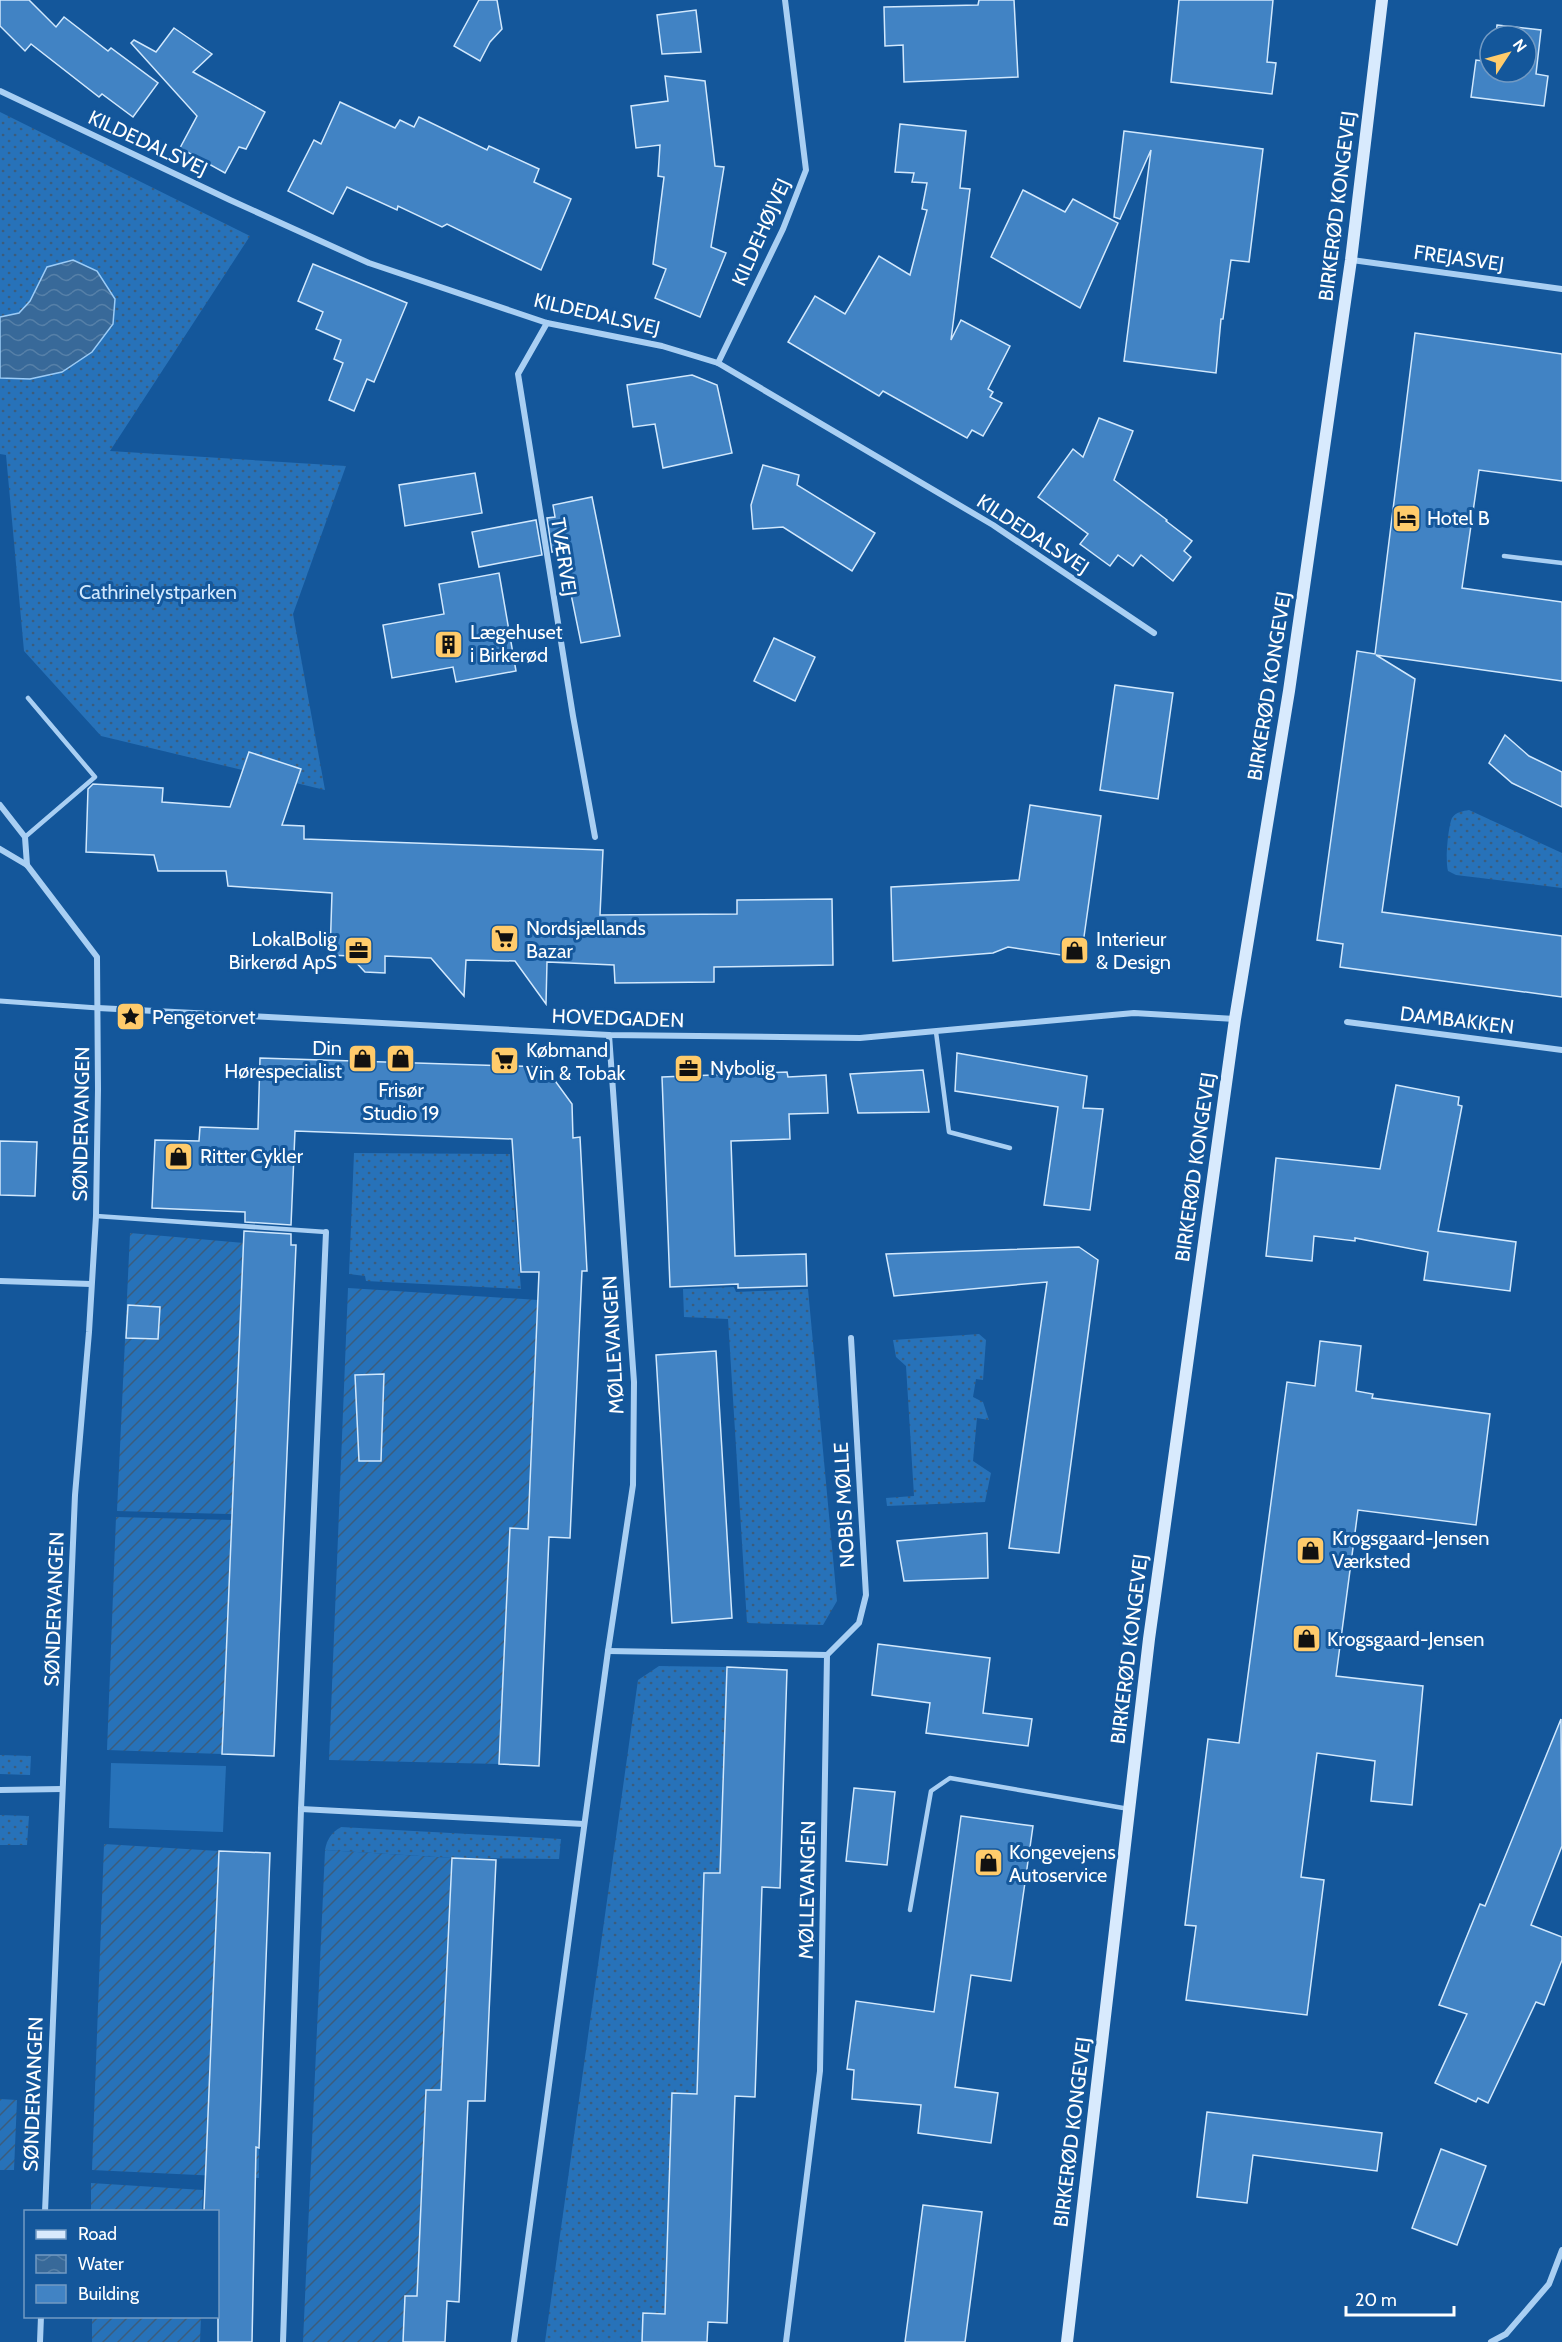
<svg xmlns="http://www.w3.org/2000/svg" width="1562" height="2342" font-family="Cabin,sans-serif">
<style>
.grass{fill:url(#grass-dots)}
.garden{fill:url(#garden-furrows)}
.pitch{fill:#2772b9}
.water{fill:url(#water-waves);stroke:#9bcbf6;stroke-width:1.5}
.building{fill:#4183c4;stroke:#d1e8fd;stroke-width:1.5}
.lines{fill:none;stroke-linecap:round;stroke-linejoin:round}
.service{stroke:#a9cff3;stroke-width:4.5}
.pedestrian{stroke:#a9cff3;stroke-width:5}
.minor{stroke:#a9cff3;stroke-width:6}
.secondary{stroke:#d8eafd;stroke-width:12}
.labels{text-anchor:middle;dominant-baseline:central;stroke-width:6;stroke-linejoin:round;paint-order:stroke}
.street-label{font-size:20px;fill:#fff;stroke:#14579b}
.poi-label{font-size:20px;fill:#fff;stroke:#14579b;text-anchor:start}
.park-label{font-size:20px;fill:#d1e8fd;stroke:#14579b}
</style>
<defs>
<pattern id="grass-dots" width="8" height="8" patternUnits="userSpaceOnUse" patternTransform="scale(1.5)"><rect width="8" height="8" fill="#2772b9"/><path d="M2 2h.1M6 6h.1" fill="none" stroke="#3b5d7d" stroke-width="1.8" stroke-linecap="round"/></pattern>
<pattern id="garden-furrows" width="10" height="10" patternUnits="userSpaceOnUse" patternTransform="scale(1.5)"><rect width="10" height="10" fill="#2772b9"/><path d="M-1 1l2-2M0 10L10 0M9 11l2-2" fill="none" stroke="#3b5d7d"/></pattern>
<pattern id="water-waves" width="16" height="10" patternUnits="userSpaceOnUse" patternTransform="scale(1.5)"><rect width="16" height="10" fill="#386999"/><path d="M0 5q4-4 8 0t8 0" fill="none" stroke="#5680a8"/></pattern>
</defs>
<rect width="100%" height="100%" fill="#14579b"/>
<g class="grass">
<path d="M 0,112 L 250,236 L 110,451 L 346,466 L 293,614 L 325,790 L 101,736 L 24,651 L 6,455 L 0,454 Z"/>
<path d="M 1469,810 L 1562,853 L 1562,888 L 1456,875 L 1448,871 C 1445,861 1448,827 1452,818 C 1456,812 1463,811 1469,810 Z"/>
<path d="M 354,1153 L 510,1154 L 521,1289 L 366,1281 L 365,1276 L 349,1274 Z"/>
<path d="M 734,1287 L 736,1292 L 808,1289 L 837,1601 L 823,1625 L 747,1623 L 728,1319 L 684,1317 L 683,1289 Z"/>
<path d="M 979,1334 L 986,1340 L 983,1380 L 976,1379 L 973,1397 L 983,1402 L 989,1420 L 977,1418 L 973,1461 L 991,1473 L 985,1502 L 887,1506 L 886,1498 L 914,1496 L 906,1366 L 896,1357 L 893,1340 Z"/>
<path d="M 659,1666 L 727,1667 L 720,1873 L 704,1873 L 697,2094 L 672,2093 L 665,2314 L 643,2313 L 643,2342 L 545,2342 L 638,1680 Z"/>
<path d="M 0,1755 L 31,1756 L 30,1775 L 0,1774 Z"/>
<path d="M 0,1815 L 29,1816 L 27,1845 L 0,1845 Z"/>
<path d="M 341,1827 L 561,1839 L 559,1859 L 452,1858 L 325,1850 C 327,1839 331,1833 341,1827 Z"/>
</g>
<g class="garden">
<path d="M 130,1233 L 244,1243 L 261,1515 L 117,1511 Z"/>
<path d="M 348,1288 L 538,1300 L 528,1529 L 510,1528 L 499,1764 L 329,1760 Z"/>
<path d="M 116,1517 L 232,1520 L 222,1754 L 107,1750 Z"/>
<path d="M 104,1844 L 219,1851 L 207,2145 L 259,2148 L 259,2178 L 92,2170 Z"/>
<path d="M 325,1850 L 452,1858 L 441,2090 L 426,2090 L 417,2296 L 403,2342 L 303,2342 Z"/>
<path d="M 0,2099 L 17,2100 L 14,2170 L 0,2170 Z"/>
<path d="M 91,2183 L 203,2190 L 202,2211 L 91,2211 Z"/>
<path d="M 92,2317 L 201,2317 L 200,2342 L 92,2342 Z"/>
</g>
<path class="pitch" d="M 111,1763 L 226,1766 L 223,1832 L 109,1828 Z"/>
<path class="water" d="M 73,260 L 97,271 L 115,299 L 113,324 L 92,352 L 62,372 L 30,379 L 0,378 L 0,317 L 19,313 L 30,301 L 47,267 Z"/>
<g class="building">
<path d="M 0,0 L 29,0 L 56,27 L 64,17 L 108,51 L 111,48 L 158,83 L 133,117 L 102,94 L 99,97 L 31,44 L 25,51 L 0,26 Z"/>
<path d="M 479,0 L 497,0 L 502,29 L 490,42 L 480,61 L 454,46 Z"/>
<path d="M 979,0 L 1014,0 L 1018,77 L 904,82 L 903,45 L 885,46 L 884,7 L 978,5 Z"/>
<path d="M 1179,0 L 1273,0 L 1267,62 L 1276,63 L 1272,94 L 1171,82 Z"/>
<path d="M 696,10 L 701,52 L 662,54 L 657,15 Z"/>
<path d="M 1497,25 L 1541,30 L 1536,74 L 1548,76 L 1544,106 L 1471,97 L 1476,60 L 1490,62 L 1490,72 L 1526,72 L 1526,36 L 1496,36 Z"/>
<path d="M 174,28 L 212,54 L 193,72 L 265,112 L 246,149 L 239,147 L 225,173 L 180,148 L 197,116 L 131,43 L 134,40 L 156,52 Z"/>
<path d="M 665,76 L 705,81 L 715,166 L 724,167 L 711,247 L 726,253 L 700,317 L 655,298 L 666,269 L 653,264 L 664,177 L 658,176 L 660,145 L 636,148 L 631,106 L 668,101 Z"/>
<path d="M 340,102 L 395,128 L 400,120 L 414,127 L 419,117 L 487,150 L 489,146 L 539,169 L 534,182 L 571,199 L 541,270 L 447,224 L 442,227 L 398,206 L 397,210 L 347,187 L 333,214 L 288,191 L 314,140 L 321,144 Z"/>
<path d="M 900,124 L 966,131 L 960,188 L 970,189 L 951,340 L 961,320 L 1010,346 L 988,389 L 993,392 L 990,397 L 1002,403 L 983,436 L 972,430 L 967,438 L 883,391 L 879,396 L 788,342 L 815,296 L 845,314 L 879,256 L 910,275 L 927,210 L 922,209 L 927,183 L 912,182 L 914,173 L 895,172 Z"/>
<path d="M 1124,131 L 1263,149 L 1249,262 L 1231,260 L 1223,319 L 1221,319 L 1216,373 L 1124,361 L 1151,150 L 1120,219 L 1114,217 Z"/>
<path d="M 1023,190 L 1065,212 L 1073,199 L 1118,223 L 1080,308 L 991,257 Z"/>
<path d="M 313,264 L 407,303 L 374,382 L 367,379 L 354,411 L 329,400 L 343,363 L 334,359 L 341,340 L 316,329 L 323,312 L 298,301 Z"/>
<path d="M 1415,333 L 1562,354 L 1562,481 L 1479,470 L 1462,588 L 1562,602 L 1562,681 L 1376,655 L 1415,679 L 1382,912 L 1562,936 L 1562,997 L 1340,967 L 1343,944 L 1317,940 L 1357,651 L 1375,654 Z"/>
<path d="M 692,375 L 717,385 L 732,453 L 663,468 L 655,424 L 633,427 L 627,385 Z"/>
<path d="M 1099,418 L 1133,431 L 1114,480 L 1167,520 L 1166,521 L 1192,541 L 1184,551 L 1191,557 L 1173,581 L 1141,555 L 1133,566 L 1118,555 L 1110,566 L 1080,544 L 1088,534 L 1038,497 L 1073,449 L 1083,457 Z"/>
<path d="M 763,465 L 799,475 L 797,485 L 875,533 L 852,571 L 783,527 L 753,529 L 751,505 Z"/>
<path d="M 475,473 L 482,513 L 405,526 L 399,485 Z"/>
<path d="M 592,497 L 620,636 L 581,643 L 562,550 L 552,552 L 547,518 L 555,517 L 553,505 Z"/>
<path d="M 536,520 L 542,555 L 479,567 L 472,532 Z"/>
<path d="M 499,573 L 516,671 L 456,682 L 453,667 L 392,678 L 383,625 L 444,614 L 439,584 Z"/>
<path d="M 774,638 L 815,657 L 795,701 L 754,681 Z"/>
<path d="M 1115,685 L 1173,693 L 1158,799 L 1100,790 Z"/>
<path d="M 1505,735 L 1529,756 L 1562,772 L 1562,807 L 1512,783 L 1489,763 Z"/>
<path d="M 249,752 L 301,769 L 282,825 L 304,826 L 304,839 L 603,850 L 600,915 L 737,914 L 737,900 L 832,899 L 833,965 L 714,967 L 714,982 L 615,983 L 614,965 L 547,962 L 546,1004 L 515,961 L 466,960 L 464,996 L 431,958 L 385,956 L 385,973 L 365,972 L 350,956 L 330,955 L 332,893 L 228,886 L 226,871 L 158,871 L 154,855 L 86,852 L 88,789 L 93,784 L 163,788 L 162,802 L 230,807 Z"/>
<path d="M 1030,805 L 1101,816 L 1081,958 L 1008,947 L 993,953 L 893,961 L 891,887 L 1019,880 Z"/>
<path d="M 957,1053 L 1087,1076 L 1083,1108 L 1103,1109 L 1090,1210 L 1044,1205 L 1058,1107 L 955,1091 Z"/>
<path d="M 260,1058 L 545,1067 L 572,1104 L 573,1138 L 580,1137 L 587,1271 L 582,1271 L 570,1538 L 549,1537 L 539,1766 L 499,1764 L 510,1528 L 528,1529 L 539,1272 L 521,1272 L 512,1139 L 295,1131 L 291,1225 L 245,1222 L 245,1212 L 152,1208 L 155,1140 L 199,1141 L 200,1127 L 258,1129 Z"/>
<path d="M 923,1070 L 929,1112 L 858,1113 L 850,1074 Z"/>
<path d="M 787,1072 L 788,1077 L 826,1075 L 828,1113 L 789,1114 L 790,1139 L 731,1141 L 735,1256 L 806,1254 L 807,1286 L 738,1288 L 738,1284 L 670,1287 L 662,1077 Z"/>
<path d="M 1396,1085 L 1459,1097 L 1458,1105 L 1462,1106 L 1438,1231 L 1516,1242 L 1510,1291 L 1424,1280 L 1428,1252 L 1355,1238 L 1355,1241 L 1314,1236 L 1312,1261 L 1266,1256 L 1276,1158 L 1380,1169 Z"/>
<path d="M 0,1141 L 37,1142 L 35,1196 L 0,1195 Z"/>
<path d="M 244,1231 L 291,1234 L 291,1245 L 296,1245 L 274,1756 L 222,1754 Z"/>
<path d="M 1079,1247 L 1098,1260 L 1059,1553 L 1009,1548 L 1047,1282 L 894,1296 L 886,1254 Z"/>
<path d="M 128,1305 L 160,1307 L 158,1339 L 126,1338 Z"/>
<path d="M 1320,1341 L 1361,1346 L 1356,1391 L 1373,1394 L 1372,1398 L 1490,1414 L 1476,1525 L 1358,1510 L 1336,1676 L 1423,1686 L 1412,1805 L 1371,1801 L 1375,1761 L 1317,1753 L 1301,1877 L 1324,1880 L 1307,2015 L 1186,2000 L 1196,1926 L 1185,1925 L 1208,1739 L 1239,1743 L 1287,1382 L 1315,1386 Z"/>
<path d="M 716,1351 L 732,1618 L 672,1623 L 656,1355 Z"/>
<path d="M 384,1374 L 381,1461 L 359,1461 L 355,1375 Z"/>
<path d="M 987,1533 L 988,1578 L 904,1581 L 897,1541 Z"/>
<path d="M 878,1644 L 990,1658 L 983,1713 L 1032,1719 L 1028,1746 L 926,1733 L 930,1703 L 872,1695 Z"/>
<path d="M 727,1667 L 787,1670 L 780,1888 L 762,1887 L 755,2097 L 735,2096 L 727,2323 L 708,2322 L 707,2342 L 642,2342 L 643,2313 L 665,2314 L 672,2093 L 697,2094 L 704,1873 L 720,1873 Z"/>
<path d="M 1561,1719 L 1562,1846 L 1531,1925 L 1562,1937 L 1562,1960 L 1544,2005 L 1536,2002 L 1488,2103 L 1478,2098 L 1476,2102 L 1435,2083 L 1467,2014 L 1439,2005 L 1480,1904 L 1485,1906 Z"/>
<path d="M 854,1788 L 895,1792 L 887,1865 L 846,1861 Z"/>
<path d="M 961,1816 L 1033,1826 L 1011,1981 L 971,1975 L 955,2087 L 998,2093 L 991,2143 L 918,2133 L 921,2105 L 852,2099 L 854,2070 L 847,2069 L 856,2001 L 934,2012 Z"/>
<path d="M 219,1851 L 270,1853 L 259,2148 L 256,2147 L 252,2342 L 218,2342 L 218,2211 L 204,2211 Z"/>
<path d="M 452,1858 L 496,1860 L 485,2101 L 468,2101 L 459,2302 L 447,2301 L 445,2342 L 403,2342 L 405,2296 L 417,2296 L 426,2090 L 441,2090 Z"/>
<path d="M 1207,2112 L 1382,2133 L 1377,2171 L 1253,2155 L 1247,2203 L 1197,2197 Z"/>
<path d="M 1441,2149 L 1486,2166 L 1457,2245 L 1412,2228 Z"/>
<path d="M 923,2205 L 982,2212 L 965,2342 L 905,2342 Z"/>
</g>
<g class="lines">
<g class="service">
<path d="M 1504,556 L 1562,563"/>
<path d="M 25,837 L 95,777 L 28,698"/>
<path d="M 936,1032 L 949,1132 L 1010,1148"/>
<path d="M 96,1216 L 326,1232"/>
<path d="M 910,1910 L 931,1791 L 950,1778 L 1129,1809"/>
</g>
<path class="pedestrian" d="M 0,1001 L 98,1008"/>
<g class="minor">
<path d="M 0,91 L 230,200 L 369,263 L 547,323 L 662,346 L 718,363 L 993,525 L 1154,633"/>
<path d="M 1352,260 L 1562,289"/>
<path d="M 547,323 L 518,374 L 573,716 L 595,837"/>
<path d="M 718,363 L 783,229 L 806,170 L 785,0"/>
<path d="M 0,805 L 25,837 L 27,865"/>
<path d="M 0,849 L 27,865 L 97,957 L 98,1089 L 96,1216 L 89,1332 L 75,1495 L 45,2212"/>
<path d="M 98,1008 L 609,1035 L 860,1038 L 1134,1013 L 1235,1019"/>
<path d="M 1347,1022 L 1562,1050"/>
<path d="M 0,1281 L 91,1284"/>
<path d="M 608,1651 L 827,1655 L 820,2071 L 786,2342"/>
<path d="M 827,1655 L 859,1623 L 866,1595 L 851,1338"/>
<path d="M 0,1790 L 62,1789"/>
<path d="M 301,1809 L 584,1824"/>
<path d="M 40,2342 L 41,2316"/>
<path d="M 283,2342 L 301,1809 L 326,1232"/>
<path d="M 514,2342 L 608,1651 L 633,1485 L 634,1382 L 609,1035"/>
<path d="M 1491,2342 L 1506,2334 L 1549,2284 L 1562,2250"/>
</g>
<path class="secondary" d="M 1067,2342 L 1149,1639 L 1235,1019 L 1289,691 L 1351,260 L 1382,0"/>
</g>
<defs>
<symbol id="hotel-square" viewBox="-11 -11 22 22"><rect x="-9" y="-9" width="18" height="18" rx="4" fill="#ffcb6b" stroke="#14579b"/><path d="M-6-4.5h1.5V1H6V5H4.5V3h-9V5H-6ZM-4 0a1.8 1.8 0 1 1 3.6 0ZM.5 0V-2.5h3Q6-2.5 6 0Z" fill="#111"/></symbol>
<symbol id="building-square" viewBox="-11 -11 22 22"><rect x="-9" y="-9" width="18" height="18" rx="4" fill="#ffcb6b" stroke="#14579b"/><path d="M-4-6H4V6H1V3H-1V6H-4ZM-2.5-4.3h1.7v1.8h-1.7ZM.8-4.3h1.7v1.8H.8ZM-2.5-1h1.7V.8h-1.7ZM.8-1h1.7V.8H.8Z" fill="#111"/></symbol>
<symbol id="supermarket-square" viewBox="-11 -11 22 22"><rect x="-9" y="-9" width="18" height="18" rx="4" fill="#ffcb6b" stroke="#14579b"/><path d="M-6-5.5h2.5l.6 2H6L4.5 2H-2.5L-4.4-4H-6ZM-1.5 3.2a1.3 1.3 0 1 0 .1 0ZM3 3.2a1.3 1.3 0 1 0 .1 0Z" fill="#111"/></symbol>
<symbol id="office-square" viewBox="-11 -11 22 22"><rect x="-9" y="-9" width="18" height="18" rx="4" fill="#ffcb6b" stroke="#14579b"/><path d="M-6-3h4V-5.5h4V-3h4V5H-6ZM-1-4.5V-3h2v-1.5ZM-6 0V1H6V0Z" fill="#111"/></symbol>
<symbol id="shop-square" viewBox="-11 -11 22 22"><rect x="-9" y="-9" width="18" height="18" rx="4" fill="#ffcb6b" stroke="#14579b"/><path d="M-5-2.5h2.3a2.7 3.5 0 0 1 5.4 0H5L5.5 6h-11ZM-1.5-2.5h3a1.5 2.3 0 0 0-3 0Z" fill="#111"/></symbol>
<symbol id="sight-square" viewBox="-11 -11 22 22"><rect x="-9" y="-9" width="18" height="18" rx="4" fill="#ffcb6b" stroke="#14579b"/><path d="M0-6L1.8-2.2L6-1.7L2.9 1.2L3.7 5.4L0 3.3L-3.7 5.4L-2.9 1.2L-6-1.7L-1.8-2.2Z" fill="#111"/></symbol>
</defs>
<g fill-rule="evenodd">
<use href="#hotel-square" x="1390" y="502" width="33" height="33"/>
<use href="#building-square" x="432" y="628" width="33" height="33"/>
<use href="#supermarket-square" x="488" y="922" width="33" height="33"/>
<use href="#office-square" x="342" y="934" width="33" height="33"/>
<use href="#shop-square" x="1058" y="934" width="33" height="33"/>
<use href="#sight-square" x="114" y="1000" width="33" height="33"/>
<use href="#shop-square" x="346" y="1042" width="33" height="33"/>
<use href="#shop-square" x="384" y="1042" width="33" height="33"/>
<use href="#supermarket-square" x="488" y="1044" width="33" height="33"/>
<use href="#office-square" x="672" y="1052" width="33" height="33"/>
<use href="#shop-square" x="162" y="1140" width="33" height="33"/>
<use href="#shop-square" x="1294" y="1534" width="33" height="33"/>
<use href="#shop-square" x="1290" y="1622" width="33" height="33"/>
<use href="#shop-square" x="972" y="1846" width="33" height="33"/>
</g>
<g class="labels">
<g class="street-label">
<text transform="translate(148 143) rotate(25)">KILDEDALSVEJ</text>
<text transform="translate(1337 206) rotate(-83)">BIRKERØD KONGEVEJ</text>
<text transform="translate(761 232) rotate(-66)">KILDEHØJVEJ</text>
<text transform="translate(1459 258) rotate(8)">FREJASVEJ</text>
<text transform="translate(597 314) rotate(13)">KILDEDALSVEJ</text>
<text transform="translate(1033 534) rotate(33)">KILDEDALSVEJ</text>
<text transform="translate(564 557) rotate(81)">TVÆRVEJ</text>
<text transform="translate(1269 686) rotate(-81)">BIRKERØD KONGEVEJ</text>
<text transform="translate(618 1018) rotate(2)">HOVEDGADEN</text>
<text transform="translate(1457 1020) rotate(7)">DAMBAKKEN</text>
<text transform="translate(81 1124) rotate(-89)">SØNDERVANGEN</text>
<text transform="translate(1195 1167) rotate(-82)">BIRKERØD KONGEVEJ</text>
<text transform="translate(613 1345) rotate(-93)">MØLLEVANGEN</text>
<text transform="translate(844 1505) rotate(-93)">NOBIS MØLLE</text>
<text transform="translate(54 1609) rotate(-88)">SØNDERVANGEN</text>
<text transform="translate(1129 1649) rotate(-83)">BIRKERØD KONGEVEJ</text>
<text transform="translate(807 1890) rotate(-89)">MØLLEVANGEN</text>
<text transform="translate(33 2094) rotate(-88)">SØNDERVANGEN</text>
<text transform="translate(1072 2132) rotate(-83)">BIRKERØD KONGEVEJ</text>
</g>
<g class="poi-label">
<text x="1427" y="518">Hotel B</text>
<text x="470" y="632">Lægehuset<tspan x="470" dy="23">i Birkerød</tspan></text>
<text x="526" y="928">Nordsjællands<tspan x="526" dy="23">Bazar</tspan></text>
<text x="337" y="939" text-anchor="end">LokalBolig<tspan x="337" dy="23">Birkerød ApS</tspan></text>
<text x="1096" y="939">Interieur<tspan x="1096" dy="23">&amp; Design</tspan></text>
<text x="152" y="1017">Pengetorvet</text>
<text x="342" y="1048" text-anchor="end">Din<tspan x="342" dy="23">Hørespecialist</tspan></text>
<text x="526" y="1050">Købmand<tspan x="526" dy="23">Vin &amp; Tobak</tspan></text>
<text x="710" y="1068">Nybolig</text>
<text x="401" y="1090" text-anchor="middle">Frisør<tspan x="401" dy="23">Studio 19</tspan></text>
<text x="200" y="1156">Ritter Cykler</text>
<text x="1332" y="1538">Krogsgaard-Jensen<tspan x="1332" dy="23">Værksted</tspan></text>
<text x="1327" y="1639">Krogsgaard-Jensen</text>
<text x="1009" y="1852">Kongevejens<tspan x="1009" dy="23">Autoservice</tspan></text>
</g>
<g class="park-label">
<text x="158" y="592">Cathrinelystparken</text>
</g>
</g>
<rect x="24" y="2210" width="195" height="108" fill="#14579b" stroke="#729ac3" stroke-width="1.5"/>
<rect x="36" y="2230" width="30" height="9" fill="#d8eafd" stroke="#729ac3" stroke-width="1.5"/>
<text x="78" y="2240" font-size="18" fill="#ffffff">Road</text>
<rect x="36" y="2255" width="30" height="18" fill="url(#water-waves)" stroke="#729ac3" stroke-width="1.5"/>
<text x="78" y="2270" font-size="18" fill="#ffffff">Water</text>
<rect x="36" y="2285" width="30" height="18" fill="#4183c4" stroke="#729ac3" stroke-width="1.5"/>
<text x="78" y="2300" font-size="18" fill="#ffffff">Building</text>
<g transform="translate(1508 54) rotate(54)"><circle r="28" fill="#14579b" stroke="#729ac3" stroke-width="1.5"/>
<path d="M0-4.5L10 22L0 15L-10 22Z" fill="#ffcb6b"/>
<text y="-9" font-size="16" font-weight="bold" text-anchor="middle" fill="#ffffff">N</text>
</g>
<path d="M1346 2306v9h108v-9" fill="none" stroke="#ffffff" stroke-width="3"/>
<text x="1355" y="2306" font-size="18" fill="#ffffff" stroke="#14579b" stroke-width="4.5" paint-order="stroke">20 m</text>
</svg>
